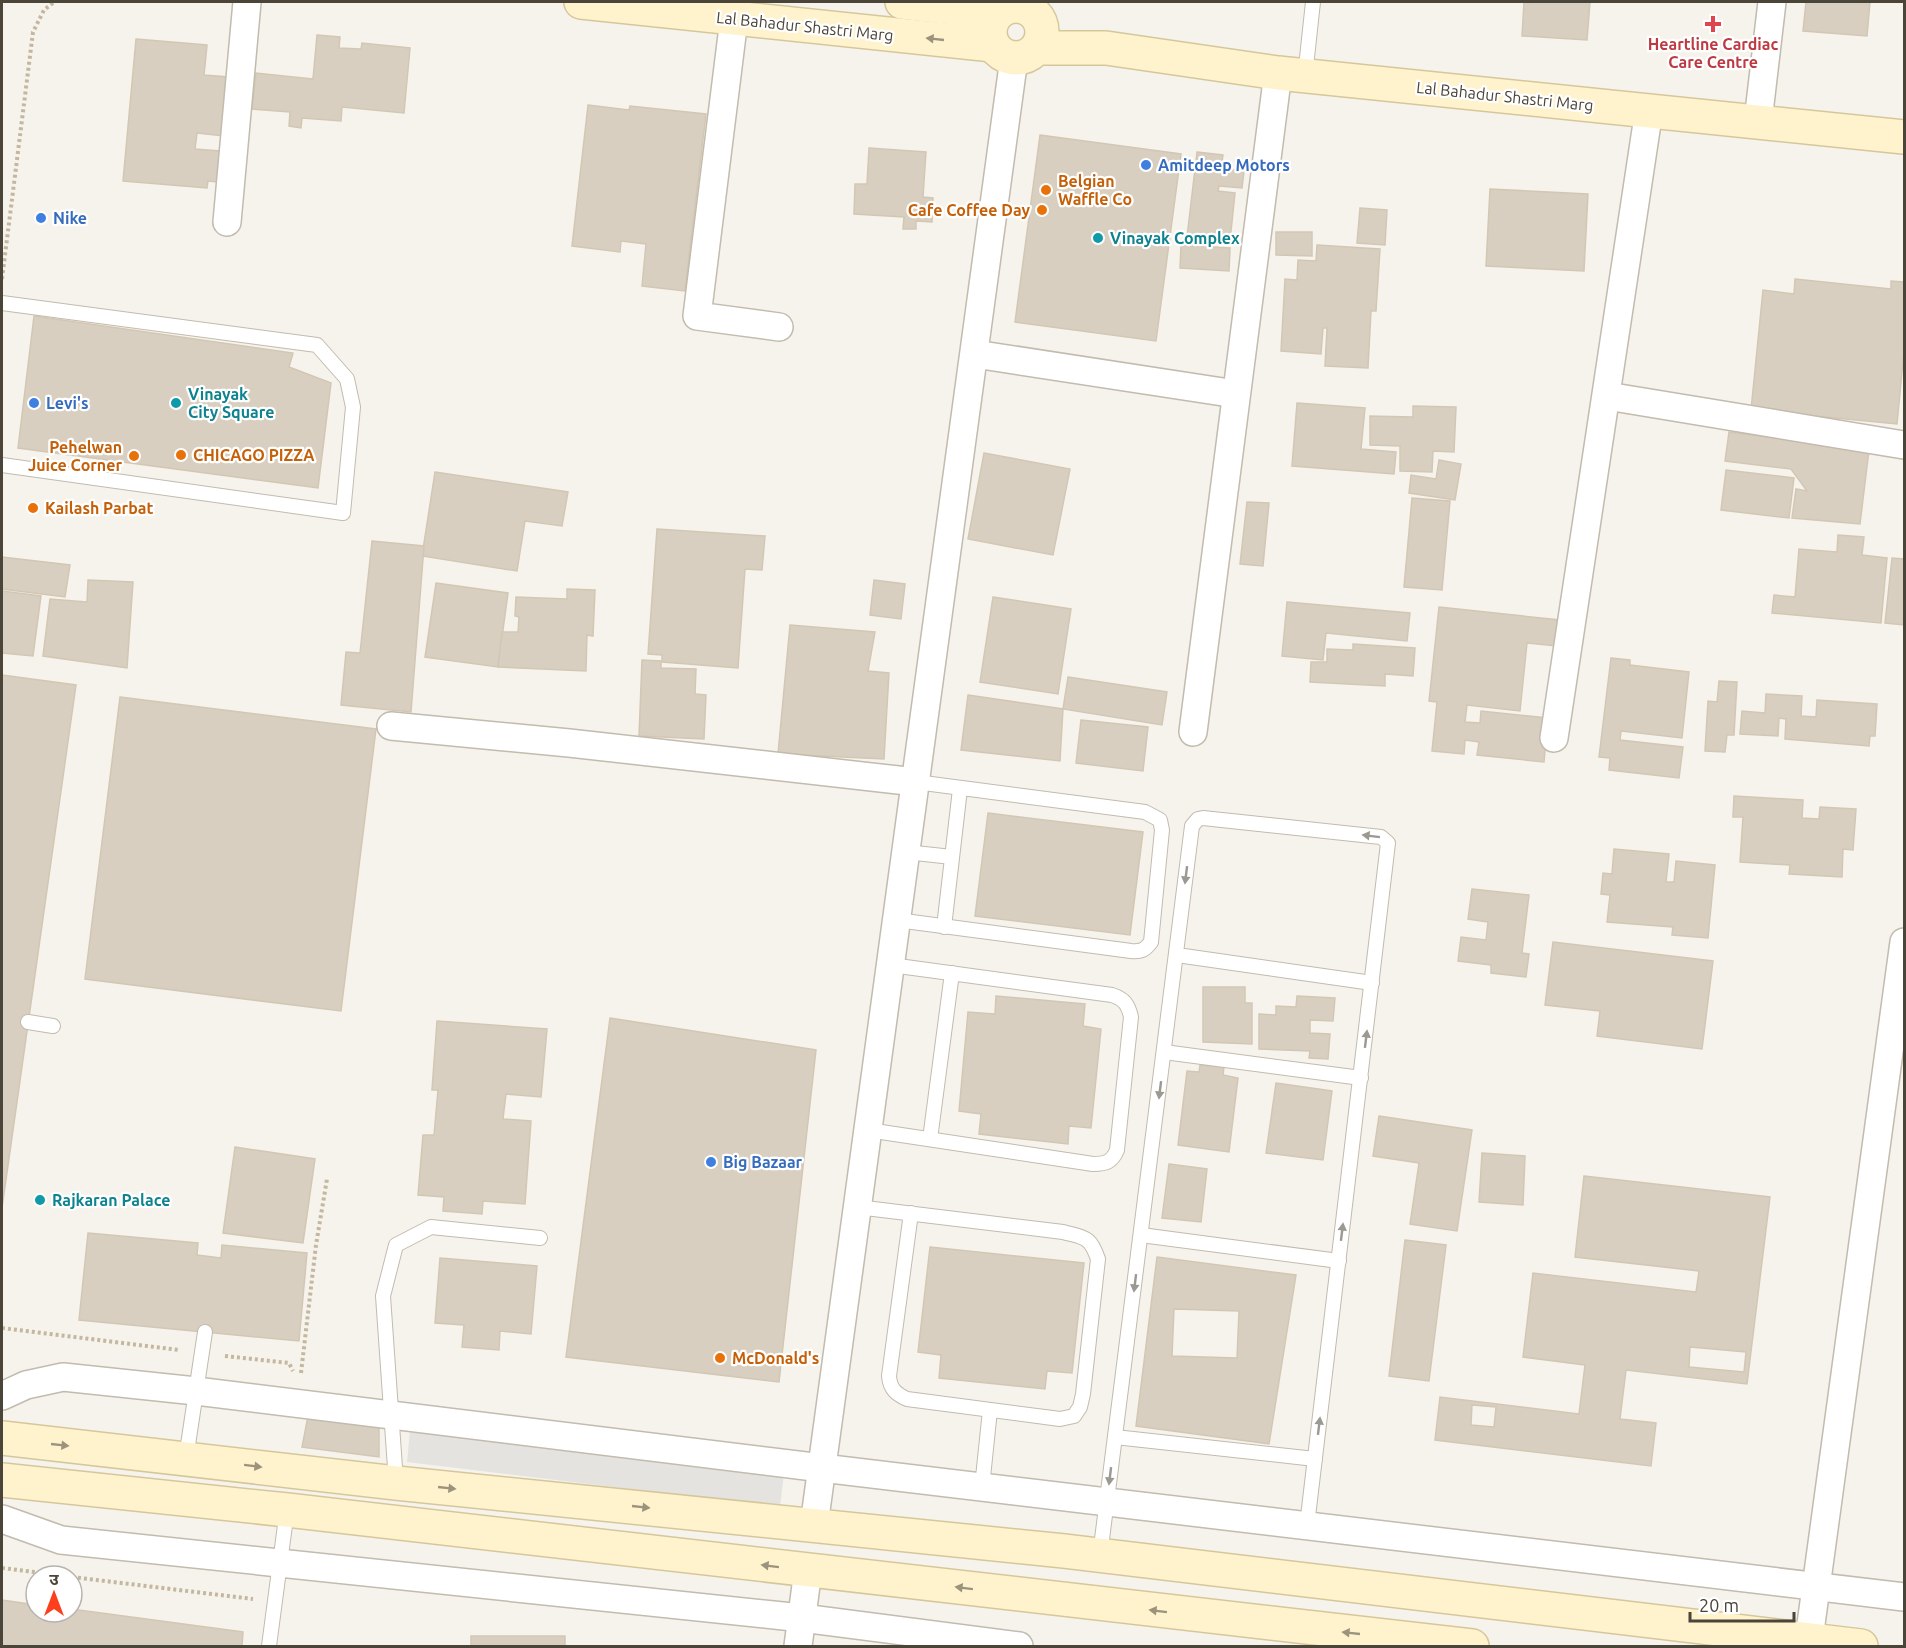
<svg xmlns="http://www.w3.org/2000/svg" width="1906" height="1648" font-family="Ubuntu,'Noto Sans Devanagari',sans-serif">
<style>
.parking{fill:#e5e3e0}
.building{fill:#d8cfc1;stroke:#d3c7b4;stroke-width:1.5;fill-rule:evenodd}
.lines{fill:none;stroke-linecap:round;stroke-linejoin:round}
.lane-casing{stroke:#c2bbae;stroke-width:16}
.street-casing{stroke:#c2bbae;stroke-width:30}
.secondary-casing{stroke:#d6c79b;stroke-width:36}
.path{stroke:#c4b79f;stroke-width:4;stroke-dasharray:3 3;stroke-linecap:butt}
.lane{stroke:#fff;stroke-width:14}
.street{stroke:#fff;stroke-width:27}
.secondary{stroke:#fff3cd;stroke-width:33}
.oneway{fill:#9c937c}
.oneway2{fill:#9c9892}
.health-dot{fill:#e0444e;stroke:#fff;stroke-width:2}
.shop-dot{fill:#3f7fe0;stroke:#fff;stroke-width:2}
.food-dot{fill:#e8710a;stroke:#fff;stroke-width:2}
.culture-dot{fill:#0f9aa8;stroke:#fff;stroke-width:2}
.labels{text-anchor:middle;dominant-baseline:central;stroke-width:4.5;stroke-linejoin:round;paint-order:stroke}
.street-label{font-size:16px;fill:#4b4439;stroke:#fff}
.health-label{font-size:16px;font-weight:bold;fill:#be3a42;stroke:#fff}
.shop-label{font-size:16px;font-weight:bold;fill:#366cbe;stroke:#fff;text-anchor:start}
.food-label{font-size:16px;font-weight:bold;fill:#c56008;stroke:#fff;text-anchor:start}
.culture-label{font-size:16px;font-weight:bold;fill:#0d838f;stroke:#fff;text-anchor:start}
</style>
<rect width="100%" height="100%" fill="#f6f3ec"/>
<path class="parking" d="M 410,1430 L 784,1473 L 780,1507 L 407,1462 Z"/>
<g class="building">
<path d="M 1524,2 L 1590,2 L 1587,40 L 1522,36 Z"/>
<path d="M 1806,2 L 1870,2 L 1867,36 L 1803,31 Z"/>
<path d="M 317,35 L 340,37 L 339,48 L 361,49 L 362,43 L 410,48 L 404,113 L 342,107 L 341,121 L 302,118 L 301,128 L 289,126 L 290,112 L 252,109 L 256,73 L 313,79 Z"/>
<path d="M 136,39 L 207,45 L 204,75 L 229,77 L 224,136 L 197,133 L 195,149 L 220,151 L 217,182 L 208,181 L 207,188 L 123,181 Z"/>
<path d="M 588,105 L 629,110 L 630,106 L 706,114 L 685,291 L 642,286 L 646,244 L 621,241 L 620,252 L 572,246 Z"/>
<path d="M 1040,135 L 1181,154 L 1156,341 L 1015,322 Z"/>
<path d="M 869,148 L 926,152 L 923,197 L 933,198 L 932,222 L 916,221 L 916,229 L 903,229 L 904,217 L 854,214 L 855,184 L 867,184 Z"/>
<path d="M 1197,152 L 1223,155 L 1221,169 L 1244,171 L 1242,188 L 1219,186 L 1218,191 L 1235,193 L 1230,241 L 1187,237 Z"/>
<path d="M 1490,189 L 1588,194 L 1584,271 L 1486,266 Z"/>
<path d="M 1360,208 L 1387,210 L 1385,245 L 1357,243 Z"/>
<path d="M 1276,232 L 1312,232 L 1312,256 L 1276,255 Z"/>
<path d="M 1181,245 L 1230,248 L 1229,271 L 1180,268 Z"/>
<path d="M 1317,245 L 1380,249 L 1376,311 L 1371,311 L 1368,368 L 1325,366 L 1327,328 L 1323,328 L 1321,354 L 1281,351 L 1285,279 L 1297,280 L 1298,260 L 1316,261 Z"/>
<path d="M 1795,279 L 1891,289 L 1891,281 L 1904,282 L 1904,351 L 1897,424 L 1751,410 L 1763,290 L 1794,294 Z"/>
<path d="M 34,316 L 293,353 L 289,367 L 331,383 L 318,488 L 18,448 Z"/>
<path d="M 1297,403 L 1365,408 L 1361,449 L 1396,452 L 1394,474 L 1292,466 Z"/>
<path d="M 1413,406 L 1456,407 L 1454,452 L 1433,451 L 1432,472 L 1400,471 L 1400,446 L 1370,445 L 1370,416 L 1413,417 Z"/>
<path d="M 1729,432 L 1869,450 L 1860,524 L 1792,518 L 1796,489 L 1807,491 L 1791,469 L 1725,461 Z"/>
<path d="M 984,453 L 1070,469 L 1053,555 L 968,539 Z"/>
<path d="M 1439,460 L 1461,464 L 1455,500 L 1409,493 L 1411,475 L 1436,479 Z"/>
<path d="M 1726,470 L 1794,478 L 1789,518 L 1721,510 Z"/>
<path d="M 435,472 L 568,492 L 562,526 L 525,521 L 517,571 L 422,556 Z"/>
<path d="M 1412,498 L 1450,501 L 1442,590 L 1404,587 Z"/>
<path d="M 1247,502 L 1269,503 L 1263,566 L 1240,564 Z"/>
<path d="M 657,529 L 765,536 L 762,570 L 745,569 L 738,668 L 662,662 L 662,655 L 648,654 Z"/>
<path d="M 1838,535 L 1864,537 L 1862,555 L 1887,558 L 1881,623 L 1772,613 L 1774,595 L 1795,597 L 1799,549 L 1837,552 Z"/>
<path d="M 372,541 L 424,546 L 411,712 L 341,705 L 346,652 L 360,653 Z"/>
<path d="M 2,557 L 70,565 L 65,597 L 2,589 Z"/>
<path d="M 1892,558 L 1904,559 L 1904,625 L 1885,623 Z"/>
<path d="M 88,580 L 133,582 L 127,668 L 43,656 L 50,599 L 87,602 Z"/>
<path d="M 874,580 L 905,584 L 901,619 L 870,615 Z"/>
<path d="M 436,583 L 508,593 L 498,667 L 425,657 Z"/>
<path d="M 567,589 L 595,590 L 593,636 L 587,635 L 586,671 L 498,667 L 502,632 L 518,632 L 519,617 L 515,616 L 516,597 L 567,599 Z"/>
<path d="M 2,591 L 41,596 L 33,656 L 2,653 Z"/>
<path d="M 993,597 L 1071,609 L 1058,694 L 980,682 Z"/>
<path d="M 1287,602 L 1410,613 L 1407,641 L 1326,633 L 1323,660 L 1282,656 Z"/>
<path d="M 1439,607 L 1560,620 L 1557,646 L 1527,643 L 1520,711 L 1467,705 L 1465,722 L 1480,723 L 1481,711 L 1548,718 L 1544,762 L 1477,755 L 1479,742 L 1465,740 L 1464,754 L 1432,751 L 1437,702 L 1429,701 Z"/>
<path d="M 790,625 L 875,632 L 868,671 L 889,673 L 884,759 L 778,754 Z"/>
<path d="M 1353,644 L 1415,648 L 1413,676 L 1385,674 L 1385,686 L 1310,682 L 1311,662 L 1327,662 L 1327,649 L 1353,650 Z"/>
<path d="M 1611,658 L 1630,660 L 1630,665 L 1689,672 L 1682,738 L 1621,731 L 1620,740 L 1683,747 L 1679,778 L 1609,770 L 1610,758 L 1599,757 Z"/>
<path d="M 642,660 L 661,661 L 661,668 L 696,669 L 695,694 L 706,695 L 704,739 L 639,736 Z"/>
<path d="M 2,675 L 76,685 L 2,1208 Z"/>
<path d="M 1068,677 L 1167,692 L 1162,725 L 1063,709 Z"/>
<path d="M 1719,681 L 1737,682 L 1734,735 L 1727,735 L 1725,752 L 1705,751 L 1708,701 L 1717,702 Z"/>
<path d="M 1766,694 L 1802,696 L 1801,716 L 1816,717 L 1817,700 L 1877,704 L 1875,736 L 1870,736 L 1869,746 L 1785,739 L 1786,719 L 1779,718 L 1778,736 L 1740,734 L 1742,711 L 1765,713 Z"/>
<path d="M 968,695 L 1063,709 L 1060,761 L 961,750 Z"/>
<path d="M 120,697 L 376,729 L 341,1011 L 85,979 Z"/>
<path d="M 1081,720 L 1148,727 L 1143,771 L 1076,763 Z"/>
<path d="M 1734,796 L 1803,800 L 1802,818 L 1819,819 L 1820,807 L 1856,809 L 1853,850 L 1843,849 L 1842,877 L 1789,874 L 1790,865 L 1740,862 L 1743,817 L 1733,817 Z"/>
<path d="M 988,813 L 1143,832 L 1130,935 L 975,916 Z"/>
<path d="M 1614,849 L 1669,854 L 1666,882 L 1674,882 L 1676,861 L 1715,865 L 1708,938 L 1672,935 L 1673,927 L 1607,922 L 1610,895 L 1601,894 L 1603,873 L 1612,874 Z"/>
<path d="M 1472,889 L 1529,895 L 1522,953 L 1529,954 L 1526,977 L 1491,973 L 1491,965 L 1458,961 L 1461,937 L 1486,940 L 1488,922 L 1468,919 Z"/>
<path d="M 1553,942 L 1713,961 L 1702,1049 L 1597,1036 L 1600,1011 L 1545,1005 Z"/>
<path d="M 1203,987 L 1245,987 L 1245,1003 L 1252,1003 L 1252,1044 L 1203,1042 Z"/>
<path d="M 996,996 L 1085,1004 L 1083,1026 L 1101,1029 L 1091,1128 L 1069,1126 L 1068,1144 L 979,1134 L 981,1114 L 959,1111 L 968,1012 L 995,1014 Z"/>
<path d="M 1297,996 L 1335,998 L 1333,1021 L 1310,1020 L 1310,1033 L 1330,1034 L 1328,1059 L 1309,1058 L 1310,1051 L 1259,1049 L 1259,1014 L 1276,1015 L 1276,1006 L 1296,1007 Z"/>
<path d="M 610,1018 L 816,1050 L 779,1382 L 566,1357 Z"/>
<path d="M 437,1021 L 547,1029 L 541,1097 L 506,1094 L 503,1119 L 531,1121 L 525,1204 L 483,1201 L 482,1214 L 443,1211 L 444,1197 L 418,1195 L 423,1135 L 434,1135 L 438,1090 L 432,1090 Z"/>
<path d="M 1200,1065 L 1224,1067 L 1223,1075 L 1238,1078 L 1229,1152 L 1178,1145 L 1187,1071 L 1199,1072 Z"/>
<path d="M 1276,1083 L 1332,1091 L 1323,1160 L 1266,1153 Z"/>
<path d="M 1379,1116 L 1472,1130 L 1457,1231 L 1410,1224 L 1419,1163 L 1373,1156 Z"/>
<path d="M 235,1147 L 315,1159 L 303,1243 L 223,1233 Z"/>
<path d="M 1482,1153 L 1525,1156 L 1523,1205 L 1479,1202 Z"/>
<path d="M 1169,1164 L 1207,1169 L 1201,1222 L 1162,1218 Z"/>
<path d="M 1584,1176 L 1770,1197 L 1747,1384 L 1626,1370 L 1620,1419 L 1656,1423 L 1651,1466 L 1435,1440 L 1440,1397 L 1579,1414 L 1585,1365 L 1523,1357 L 1533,1273 L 1696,1292 L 1699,1271 L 1575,1257 ZM 1690,1347 L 1746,1352 L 1744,1372 L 1689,1367 ZM 1472,1405 L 1496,1407 L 1494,1427 L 1471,1425 Z"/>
<path d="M 88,1233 L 198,1243 L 197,1255 L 221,1258 L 222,1245 L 307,1253 L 299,1341 L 79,1320 Z"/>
<path d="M 1405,1240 L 1446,1245 L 1429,1381 L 1389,1376 Z"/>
<path d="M 930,1247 L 1084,1263 L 1072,1373 L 1047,1371 L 1045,1389 L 939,1378 L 941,1355 L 918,1352 Z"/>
<path d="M 1157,1257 L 1296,1275 L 1269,1444 L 1136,1426 ZM 1174,1309 L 1239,1311 L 1237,1358 L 1172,1356 Z"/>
<path d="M 440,1258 L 537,1266 L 531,1334 L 500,1331 L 499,1350 L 462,1347 L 464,1325 L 435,1323 Z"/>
<path d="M 308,1416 L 379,1424 L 379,1457 L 302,1447 Z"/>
<path d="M 2,1600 L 36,1605 L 36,1612 L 72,1612 L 72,1609 L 243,1632 L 242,1646 L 2,1646 Z"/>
<rect x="471" y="1636" width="94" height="10"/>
</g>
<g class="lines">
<defs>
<g id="lane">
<path d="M 1305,76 L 1313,2"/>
<path d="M 2,303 L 317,345 L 347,379 L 353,407 L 343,513 L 2,465"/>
<path d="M 906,852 L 952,857"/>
<path d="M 897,920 L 1131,951 C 1141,952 1145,950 1151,942 L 1162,830 L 1160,820 L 1145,812 L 916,782"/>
<path d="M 944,927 L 960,789"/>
<path d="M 1177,955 L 1372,983"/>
<path d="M 28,1022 L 53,1026"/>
<path d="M 1164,1052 L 1361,1078"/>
<path d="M 868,1130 L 1093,1164 C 1106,1164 1112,1162 1117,1150 L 1131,1017 C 1128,1004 1124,999 1112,995 L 891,965"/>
<path d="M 930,1139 L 952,973"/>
<path d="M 857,1207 L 1063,1232 C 1085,1238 1090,1236 1098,1259 L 1083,1394 L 1080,1407 L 1074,1416 L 1060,1419 L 907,1399 C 896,1394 890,1389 889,1376 L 911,1213"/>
<path d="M 1141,1235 L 1339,1261"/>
<path d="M 1115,1437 L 1315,1459"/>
<path d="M 186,1458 L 205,1332"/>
<path d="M 396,1482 L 383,1296 L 396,1245 L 431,1227 L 540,1238"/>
<path d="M 982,1487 L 990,1410"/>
<path d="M 1100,1555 L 1192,826 L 1198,819 L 1203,818 L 1381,837 L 1388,843 L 1307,1525"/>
<path d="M 269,1646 L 287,1510"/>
</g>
<g id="street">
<path d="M 1022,6 L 1022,2"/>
<path d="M 734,19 L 697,316 L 779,327"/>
<path d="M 1758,121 L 1772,2"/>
<path d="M 227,222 L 247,2"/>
<path d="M 975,354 L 1236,394"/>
<path d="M 1607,396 L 1904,445"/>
<path d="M 391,726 L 569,743 L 916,782"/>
<path d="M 1193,732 L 1278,73"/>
<path d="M 1554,738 L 1649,110"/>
<path d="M 2,1396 L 26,1385 L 63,1377 L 196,1391 L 822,1468 L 1904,1597"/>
<path d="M 2,1519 L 61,1540 L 802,1618 L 1019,1646"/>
<path d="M 814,1525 L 1014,58"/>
<path d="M 798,1646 L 808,1570"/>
<path d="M 1808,1646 L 1904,942"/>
</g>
<g id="secondary">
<path d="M 581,2 L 993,45"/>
<path d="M 902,2 L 997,13"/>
<circle cx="1016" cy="32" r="26"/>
<path d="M 1037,48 L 1106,48 L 1278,73 L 1904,137"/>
<path d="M 2,1438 L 396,1483 L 1064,1551 L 1861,1646"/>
<path d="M 2,1480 L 287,1510 L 1472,1646"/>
</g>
</defs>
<use href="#lane" class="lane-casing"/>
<use href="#street" class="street-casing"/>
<use href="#secondary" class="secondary-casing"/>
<g class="path">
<path d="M 2,279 L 33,32 L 44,10 L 54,2"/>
<path d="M 2,1328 L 179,1350"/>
<path d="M 225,1356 L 289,1363 L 293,1371"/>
<path d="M 301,1373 L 316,1245 L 327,1179"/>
<path d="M 2,1568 L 67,1576"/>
<path d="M 72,1577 L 253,1599"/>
</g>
<use href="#lane" class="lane"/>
<use href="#street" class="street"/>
<use href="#secondary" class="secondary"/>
</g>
<defs><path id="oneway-solid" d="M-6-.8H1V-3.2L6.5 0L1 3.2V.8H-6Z" transform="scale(1.5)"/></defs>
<g class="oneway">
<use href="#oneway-solid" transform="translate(935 39) rotate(-174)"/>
<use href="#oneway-solid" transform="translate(60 1445) rotate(6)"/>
<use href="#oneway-solid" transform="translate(253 1466) rotate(7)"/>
<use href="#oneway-solid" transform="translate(447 1488) rotate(6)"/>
<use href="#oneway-solid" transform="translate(641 1507) rotate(6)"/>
<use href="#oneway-solid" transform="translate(770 1566) rotate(-173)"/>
<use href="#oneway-solid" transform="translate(964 1588) rotate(-173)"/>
<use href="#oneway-solid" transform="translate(1158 1611) rotate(-173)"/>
<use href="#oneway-solid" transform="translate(1351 1633) rotate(-174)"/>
</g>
<g class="oneway2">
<use href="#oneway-solid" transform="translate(1371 836) rotate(-173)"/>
<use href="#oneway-solid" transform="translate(1186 875) rotate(97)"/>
<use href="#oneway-solid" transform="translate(1366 1039) rotate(-83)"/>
<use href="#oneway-solid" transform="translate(1160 1090) rotate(97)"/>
<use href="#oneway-solid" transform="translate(1342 1232) rotate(-83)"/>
<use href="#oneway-solid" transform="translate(1135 1283) rotate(97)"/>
<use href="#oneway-solid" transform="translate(1319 1426) rotate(-83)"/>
<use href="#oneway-solid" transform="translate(1110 1476) rotate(97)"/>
</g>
<path class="health-dot" d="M1710 15h6v6h6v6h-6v6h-6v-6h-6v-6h6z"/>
<g class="shop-dot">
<circle cx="1146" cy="165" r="6"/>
<circle cx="41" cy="218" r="6"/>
<circle cx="34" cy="403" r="6"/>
<circle cx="711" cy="1162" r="6"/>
</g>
<g class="food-dot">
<circle cx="1046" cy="190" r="6"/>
<circle cx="1042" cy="210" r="6"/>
<circle cx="181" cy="455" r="6"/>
<circle cx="134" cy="456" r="6"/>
<circle cx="33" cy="508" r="6"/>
<circle cx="720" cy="1358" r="6"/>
</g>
<g class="culture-dot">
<circle cx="1098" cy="238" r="6"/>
<circle cx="176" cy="403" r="6"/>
<circle cx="40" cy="1200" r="6"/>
</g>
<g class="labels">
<g class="street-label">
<text transform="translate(805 26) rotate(6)">Lal Bahadur Shastri Marg</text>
<text transform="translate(1505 96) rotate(6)">Lal Bahadur Shastri Marg</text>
</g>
<g class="health-label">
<text x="1713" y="44">Heartline Cardiac<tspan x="1713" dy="18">Care Centre</tspan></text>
</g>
<g class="shop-label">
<text x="1158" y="165">Amitdeep Motors</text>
<text x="53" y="218">Nike</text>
<text x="46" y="403">Levi's</text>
<text x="723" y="1162">Big Bazaar</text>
</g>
<g class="food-label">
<text x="1058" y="181">Belgian<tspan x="1058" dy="18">Waffle Co</tspan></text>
<text x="1030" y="210" text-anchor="end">Cafe Coffee Day</text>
<text x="122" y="447" text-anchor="end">Pehelwan<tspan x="122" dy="18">Juice Corner</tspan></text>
<text x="193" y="455">CHICAGO PIZZA</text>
<text x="45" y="508">Kailash Parbat</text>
<text x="732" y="1358">McDonald's</text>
</g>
<g class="culture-label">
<text x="1110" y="238">Vinayak Complex</text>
<text x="188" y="394">Vinayak<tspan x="188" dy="18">City Square</tspan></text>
<text x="52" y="1200">Rajkaran Palace</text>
</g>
</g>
<rect width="1906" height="1648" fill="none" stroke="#4b4439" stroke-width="6"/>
<g transform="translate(54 1594)"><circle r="28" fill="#ffffff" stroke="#b7b4b0" stroke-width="1.5"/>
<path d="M0-4.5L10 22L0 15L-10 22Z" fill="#fc3f1d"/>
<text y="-9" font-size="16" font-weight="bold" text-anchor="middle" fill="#4b4439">उ</text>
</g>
<path d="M1690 1612v9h104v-9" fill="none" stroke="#4b4439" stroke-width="3"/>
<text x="1699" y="1612" font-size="18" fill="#4b4439" stroke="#ffffff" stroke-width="4.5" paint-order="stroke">20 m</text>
</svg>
